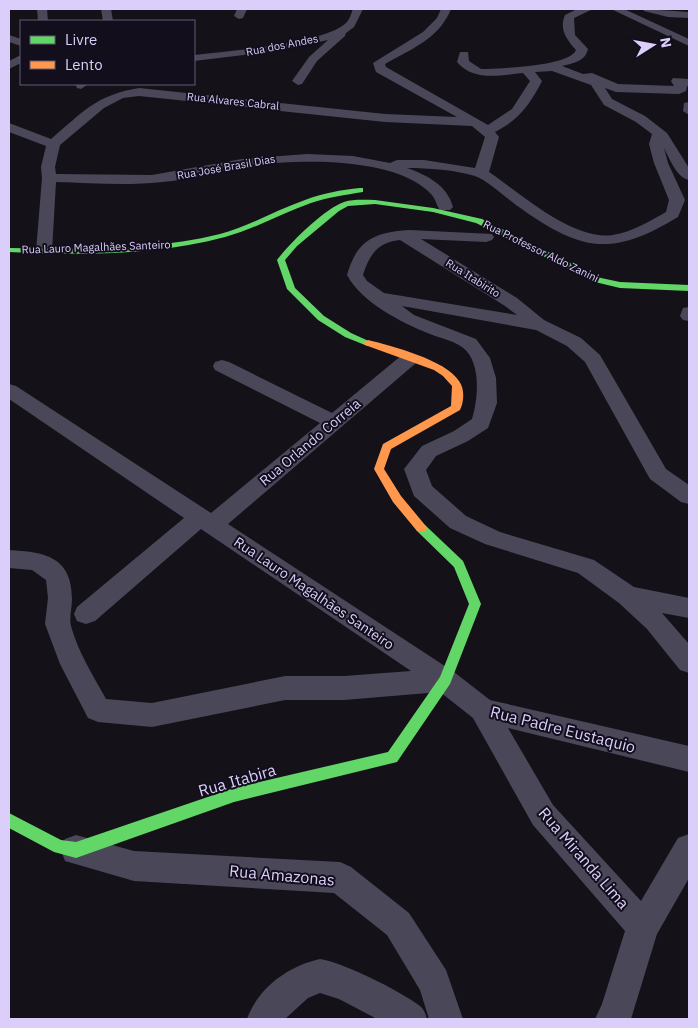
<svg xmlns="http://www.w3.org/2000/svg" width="698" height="1028" font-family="'IBM Plex Sans',sans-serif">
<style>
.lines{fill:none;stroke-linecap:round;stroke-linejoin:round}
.street{fill:#4a4759;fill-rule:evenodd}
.fast{fill:#63d668;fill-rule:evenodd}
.slow{fill:#ff974d;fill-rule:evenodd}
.labels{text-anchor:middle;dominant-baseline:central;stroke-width:4;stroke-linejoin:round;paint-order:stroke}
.far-street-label{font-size:11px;fill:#dbcefa;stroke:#130e1c}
.street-label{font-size:14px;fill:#dbcefa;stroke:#130e1c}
.near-street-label{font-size:16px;fill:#dbcefa;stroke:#130e1c}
</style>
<rect width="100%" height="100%" fill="#141218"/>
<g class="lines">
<g class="street">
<path d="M 37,9 L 47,9 L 48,21 L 38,21 Z"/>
<path d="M 101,9 L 111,9 L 113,21 L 103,21 Z"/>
<path d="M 237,9 L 247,9 L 243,18 L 239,19 L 234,16 Z"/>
<path d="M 353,9 L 363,9 L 354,27 L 346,33 L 345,36 L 317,61 L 302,84 L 298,85 L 292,81 L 309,57 L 328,40 L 276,51 L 194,61 L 194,55 C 226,51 324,44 346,23 C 350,19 351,14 353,9 Z"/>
<path d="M 441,9 L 451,9 C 439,39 411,49 385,64 L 386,67 L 488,125 L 512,109 L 530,81 L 523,73 C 500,75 474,82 457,62 L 460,52 L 468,52 L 469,61 L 481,69 L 487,69 C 504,68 570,66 576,50 C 566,39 559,29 565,15 L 577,9 L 593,9 L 574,18 L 575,35 L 588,49 C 585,62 573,63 562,66 L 583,74 L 592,73 L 618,84 L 674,86 L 671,81 L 673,78 L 689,79 L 689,87 L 687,86 L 686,91 L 679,94 L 616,92 L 605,88 L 612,99 L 645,116 L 667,133 L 689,168 L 689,180 C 676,177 670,159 664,148 L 668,163 L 685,200 L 678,217 C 609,259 579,250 516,205 C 505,197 487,180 475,176 C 455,170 429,168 407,168 C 427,175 447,185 453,207 L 450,210 L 440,210 C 436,205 436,199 431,194 C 395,155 289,159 241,167 C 214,172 189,180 162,182 C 127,186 91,183 56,182 L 52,251 L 50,254 L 38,254 L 36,251 L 42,178 L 41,167 L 46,146 L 9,132 L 9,123 L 51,139 C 83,112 96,95 139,88 L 385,114 L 457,117 L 376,72 L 373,63 L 423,32 L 437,18 ZM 552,71 L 591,85 L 604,105 L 636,122 L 652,134 L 649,144 L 654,163 L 669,200 L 666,212 C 650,221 632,232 613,235 C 573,241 520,193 489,172 L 499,137 L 495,132 C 518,121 531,103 542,81 L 535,72 ZM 139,96 L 385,122 L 472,126 L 485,137 L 475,168 L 424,160 L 397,160 L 390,163 L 353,156 L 307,154 L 242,159 L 152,175 L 56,174 L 55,167 L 60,145 L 104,108 L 123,98 Z"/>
<path d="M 611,9 L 624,9 L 689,39 L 689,46 Z"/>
<path d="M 643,9 L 689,12 L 689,18 L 668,17 L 644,11 Z"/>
<path d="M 9,35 L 21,39 L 21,46 L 9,42 Z"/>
<path d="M 21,55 L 21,63 L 9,69 L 9,61 Z"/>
<path d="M 75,84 L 87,84 L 87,85 L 81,89 L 77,88 Z"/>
<path d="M 689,102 L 689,115 L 683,111 L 684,103 Z"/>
<path d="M 410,230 L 492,234 L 494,237 L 492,240 L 486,242 L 421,239 L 517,298 L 544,320 L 581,338 L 600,355 L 666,469 L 689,485 L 689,504 L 681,502 L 650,479 L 585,362 L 567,346 L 536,330 L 402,306 L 414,315 L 476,339 L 490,358 L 496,378 L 497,403 L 488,428 L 468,441 L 436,456 L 426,470 L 432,486 L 466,516 L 500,532 L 594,560 L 634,587 L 689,598 L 689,618 L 662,613 L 689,644 L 689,673 L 680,670 L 647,629 L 619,603 L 578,573 L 485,544 L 450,528 L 414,496 L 404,469 L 422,446 L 454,431 L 472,419 C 478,400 482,361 462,347 C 454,341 440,338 430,334 C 402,323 361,302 347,275 C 357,239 376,232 410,230 ZM 400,240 L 505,306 L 517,315 L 384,293 L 367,281 L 363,275 C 369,255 378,242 400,240 Z"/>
<path d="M 689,307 L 689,321 L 683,320 L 680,316 L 683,308 Z"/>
<path d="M 409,353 L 416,355 L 418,359 L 416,363 L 228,524 L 454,672 L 490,700 L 689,746 L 689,772 L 508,728 L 553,805 L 641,901 L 678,838 L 689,834 L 689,878 L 657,934 L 631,1019 L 595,1019 L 602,1004 L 625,931 L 533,825 L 473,718 L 440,692 L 344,700 L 285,700 L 152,727 L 98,722 L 88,718 L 60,664 L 45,624 L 48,598 L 46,580 L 32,570 L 9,568 L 9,550 C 44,552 72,556 72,599 C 72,607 69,618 71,626 C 78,652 93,675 106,699 L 152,703 L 285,676 L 344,676 L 411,671 L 201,529 L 95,621 L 86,624 L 77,621 L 74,614 L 77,607 L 184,518 L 9,399 L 9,384 L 16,386 L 211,513 L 320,423 L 215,370 L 213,366 L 215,362 L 222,360 L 229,362 L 332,413 L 402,355 Z"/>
<path d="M 76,835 L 134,851 L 340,862 L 351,867 L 409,913 L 446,970 L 463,1019 L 429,1019 L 420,990 L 387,935 L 334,893 L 134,881 L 65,861 L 61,850 L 65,839 Z"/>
<path d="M 320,959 C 345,963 400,991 420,1006 C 424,1009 426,1015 427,1019 L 377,1019 L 339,999 L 320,993 L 308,998 L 285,1019 L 247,1019 C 258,988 288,966 320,959 Z"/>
</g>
<g class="fast">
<path d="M 360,188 L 363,188 L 363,192 C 345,195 328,197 311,203 C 282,213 255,229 225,237 C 155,256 81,255 9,252 L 9,248 C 79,249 151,251 220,234 C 250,226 276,210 305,200 C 323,193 341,190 360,188 Z"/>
<path d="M 375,200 L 433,208 L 482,219 L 601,278 L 620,282 L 689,285 L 689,291 L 620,288 L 595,282 L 476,223 L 433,212 L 375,204 L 348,206 L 339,211 L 297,246 L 285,260 L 295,288 L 324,316 L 351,333 L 373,343 L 368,346 L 365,345 L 345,337 L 318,320 L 287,289 L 277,260 C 290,243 324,209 344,202 C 353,199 365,200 375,200 Z"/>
<path d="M 421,524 L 425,525 L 463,561 L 481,604 L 450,684 L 397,762 L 234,802 L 76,858 L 54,852 L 9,828 L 9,813 L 61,840 L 76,842 L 234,788 L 388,752 L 440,677 L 469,604 L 454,567 L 417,531 L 415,528 L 417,525 Z"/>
</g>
<path class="slow" d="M 368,340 C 392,346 446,360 459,381 C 465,389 464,402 460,410 L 391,449 L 384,469 L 401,496 L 425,525 L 427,528 L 425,531 L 417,531 L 393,502 L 374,469 L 383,444 L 451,406 L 452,386 L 443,376 L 434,370 L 365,345 L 363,343 Z"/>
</g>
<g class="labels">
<g class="far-street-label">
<text transform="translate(282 45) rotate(-11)">Rua dos Andes</text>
<text transform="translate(233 101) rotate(6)">Rua Alvares Cabral</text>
<text transform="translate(226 167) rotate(-10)">Rua José Brasil Dias</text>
<text transform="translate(96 247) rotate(-2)">Rua Lauro Magalhães Santeiro</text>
<text transform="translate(541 251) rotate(26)">Rua Professor Aldo Zanini</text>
<text transform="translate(473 278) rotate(32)">Rua Itabirito</text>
</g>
<g class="street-label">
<text transform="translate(310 442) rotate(-40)">Rua Orlando Correia</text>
<text transform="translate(314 593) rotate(34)">Rua Lauro Magalhães Santeiro</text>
</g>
<g class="near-street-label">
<text transform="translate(563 729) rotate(14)">Rua Padre Eustaquio</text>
<text transform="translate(237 780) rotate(-16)">Rua Itabira</text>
<text transform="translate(584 858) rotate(49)">Rua Miranda Lima</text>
<text transform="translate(282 875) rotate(5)">Rua Amazonas</text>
</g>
</g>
<rect width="698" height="1028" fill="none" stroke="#dbcefa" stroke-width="20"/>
<rect x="20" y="20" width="175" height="65" fill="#130e1c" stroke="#635b75"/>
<rect x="30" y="36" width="25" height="8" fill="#63d668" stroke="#635b75"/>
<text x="65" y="45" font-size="15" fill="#dbcefa">Livre</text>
<rect x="30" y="61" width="25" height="8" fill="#ff974d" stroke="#635b75"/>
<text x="65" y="70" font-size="15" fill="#dbcefa">Lento</text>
<g transform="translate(653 45) rotate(79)" stroke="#130e1c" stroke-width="4" paint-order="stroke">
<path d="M0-4L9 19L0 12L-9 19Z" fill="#dbcefa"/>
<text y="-8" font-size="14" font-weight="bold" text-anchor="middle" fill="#dbcefa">N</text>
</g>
</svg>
